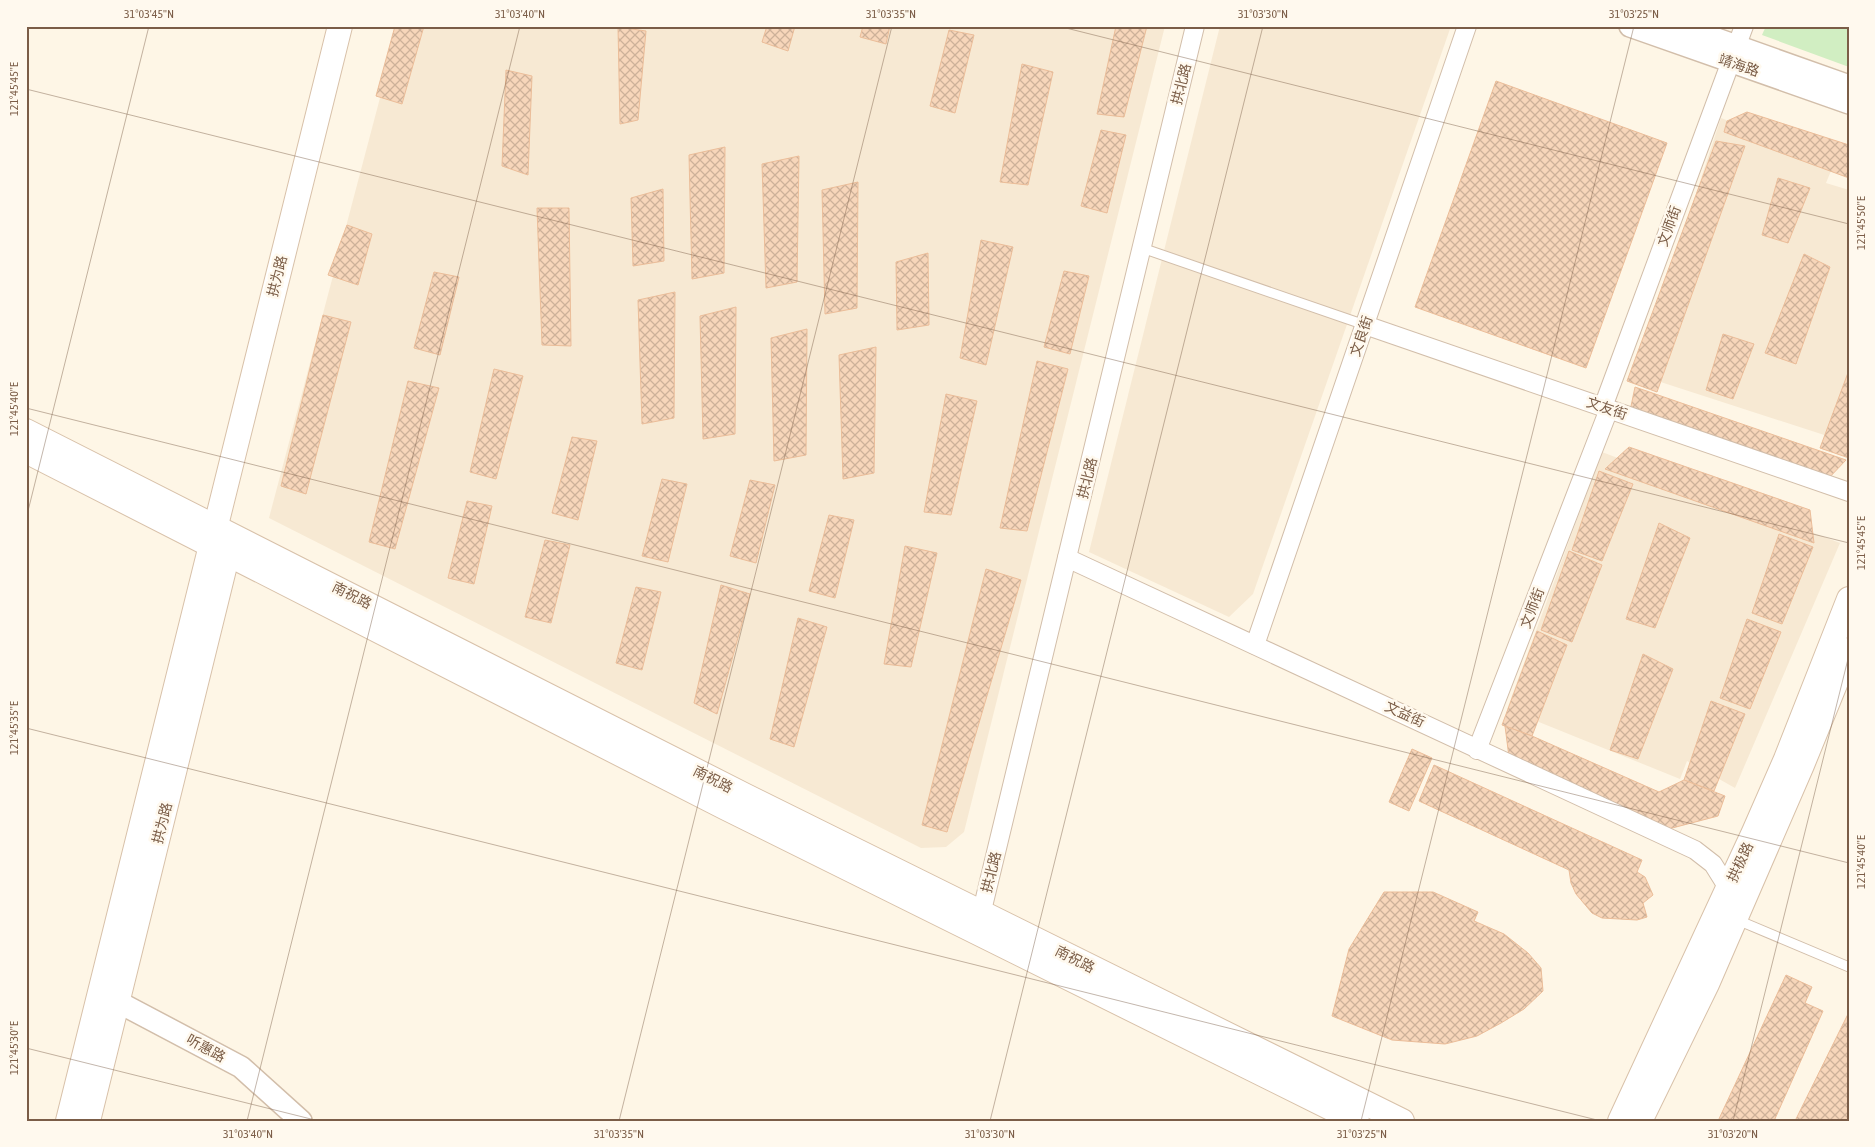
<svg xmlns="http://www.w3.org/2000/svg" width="1875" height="1147" font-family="'Asap Condensed','Noto Sans SC',sans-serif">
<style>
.residential{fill:#f7e9d3}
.green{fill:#d1eec2}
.building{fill:url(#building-cross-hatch);stroke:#ebbd99}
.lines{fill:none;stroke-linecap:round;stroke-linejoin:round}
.service-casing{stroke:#d2beaa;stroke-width:11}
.minor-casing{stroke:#d2beaa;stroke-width:20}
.tertiary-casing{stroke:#d2beaa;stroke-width:24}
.secondary-casing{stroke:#d8c1a9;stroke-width:26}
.service{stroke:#fff;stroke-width:9}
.minor{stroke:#fff;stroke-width:18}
.tertiary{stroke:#fff;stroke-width:21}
.secondary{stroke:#fff;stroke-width:24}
.ticks{fill:none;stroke:#7b5d47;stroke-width:1;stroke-opacity:0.45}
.labels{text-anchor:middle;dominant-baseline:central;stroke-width:5;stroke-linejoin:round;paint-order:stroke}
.street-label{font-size:14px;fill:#7b5d47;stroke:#fff9ee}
.neatline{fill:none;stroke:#7b5d47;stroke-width:2}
.ticks-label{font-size:12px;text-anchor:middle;fill:#7b5d47}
</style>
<defs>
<pattern id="building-cross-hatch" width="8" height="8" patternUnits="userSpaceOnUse" patternTransform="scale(1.25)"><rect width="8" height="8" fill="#f7d6ba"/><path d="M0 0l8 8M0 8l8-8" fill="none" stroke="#cdb199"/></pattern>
</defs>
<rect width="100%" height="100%" fill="#fef6e6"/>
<g class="residential">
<path d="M 399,26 L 1165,26 L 964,832 L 946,847 L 921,848 L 269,518 Z"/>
<path d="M 1220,26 L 1451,26 L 1253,594 L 1229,617 L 1089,552 Z"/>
<path d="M 1721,118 L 1835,161 L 1826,183 L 1849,190 L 1849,443 L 1636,374 Z"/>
<path d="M 1602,452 L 1840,543 L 1735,788 L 1687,761 L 1680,779 L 1507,709 Z"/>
</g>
<path class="green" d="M 1766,26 L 1849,26 L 1849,67 L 1762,35 Z"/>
<g class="building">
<path d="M 395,26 L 424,26 L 402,104 L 376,96 Z"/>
<path d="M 767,26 L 795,26 L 788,51 L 762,42 Z"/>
<path d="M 863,26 L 890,26 L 886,44 L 860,37 Z"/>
<path d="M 1116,26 L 1147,26 L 1124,117 L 1097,114 Z"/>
<path d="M 618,27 L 646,31 L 638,120 L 620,124 Z"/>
<path d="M 949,30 L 974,35 L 955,113 L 930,106 Z"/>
<path d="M 1022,64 L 1053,72 L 1028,185 L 1000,182 Z"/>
<path d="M 506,70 L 532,76 L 528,175 L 502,166 Z"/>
<path d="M 1496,81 L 1667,143 L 1586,368 L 1415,307 Z"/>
<path d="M 1747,112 L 1849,145 L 1849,178 L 1724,132 L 1727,121 Z"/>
<path d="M 1101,130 L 1126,135 L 1107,213 L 1081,206 Z"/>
<path d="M 1716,141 L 1745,146 L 1657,392 L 1627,381 Z"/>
<path d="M 725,147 L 724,273 L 692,279 L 689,155 Z"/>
<path d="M 799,156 L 797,282 L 766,288 L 762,164 Z"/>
<path d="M 1778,178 L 1810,188 L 1788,243 L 1762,235 Z"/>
<path d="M 858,182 L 857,308 L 825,314 L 822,190 Z"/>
<path d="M 663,189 L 664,261 L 633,266 L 631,198 Z"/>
<path d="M 537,208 L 569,208 L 571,346 L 542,345 Z"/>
<path d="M 347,225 L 372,234 L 358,285 L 328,275 Z"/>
<path d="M 981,240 L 1013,247 L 986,365 L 960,358 Z"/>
<path d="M 928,253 L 929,325 L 897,330 L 896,262 Z"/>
<path d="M 1804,254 L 1830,267 L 1796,364 L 1765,353 Z"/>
<path d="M 1064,271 L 1089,276 L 1070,354 L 1044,347 Z"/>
<path d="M 434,272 L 459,277 L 440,355 L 414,348 Z"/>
<path d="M 675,292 L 674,418 L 642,424 L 638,300 Z"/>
<path d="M 736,307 L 735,434 L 703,439 L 700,316 Z"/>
<path d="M 323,315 L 351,322 L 306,494 L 281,486 Z"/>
<path d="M 807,329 L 806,455 L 774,461 L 771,338 Z"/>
<path d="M 1723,334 L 1754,344 L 1733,399 L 1706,390 Z"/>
<path d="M 876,347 L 874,473 L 843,479 L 839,355 Z"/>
<path d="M 1037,361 L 1068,369 L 1027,531 L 1000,528 Z"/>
<path d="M 494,369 L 523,376 L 496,479 L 470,472 Z"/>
<path d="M 1849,370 L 1849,458 L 1820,448 Z"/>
<path d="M 408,381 L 439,388 L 395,549 L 369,542 Z"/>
<path d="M 1635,387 L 1846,460 L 1827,480 L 1630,411 Z"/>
<path d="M 946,394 L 977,401 L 951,515 L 924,512 Z"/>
<path d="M 572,437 L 597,441 L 578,520 L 552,513 Z"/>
<path d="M 1629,447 L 1810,510 L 1814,543 L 1605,469 Z"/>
<path d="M 1599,471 L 1633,484 L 1602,561 L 1572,550 Z"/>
<path d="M 662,479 L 687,484 L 668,562 L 642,556 Z"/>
<path d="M 750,480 L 775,485 L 756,563 L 730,556 Z"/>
<path d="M 467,501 L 492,506 L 474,584 L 448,578 Z"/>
<path d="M 829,515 L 854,520 L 835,598 L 809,591 Z"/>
<path d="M 1659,523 L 1690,538 L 1655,628 L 1626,619 Z"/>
<path d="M 1779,534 L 1813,547 L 1782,624 L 1752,613 Z"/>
<path d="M 545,540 L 570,545 L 551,623 L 525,617 Z"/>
<path d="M 905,546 L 937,553 L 911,667 L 884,664 Z"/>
<path d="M 1569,551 L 1602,565 L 1572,642 L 1541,630 Z"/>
<path d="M 986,569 L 1021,580 L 947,832 L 922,825 Z"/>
<path d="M 721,585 L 750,594 L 717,714 L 694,703 Z"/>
<path d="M 636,587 L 661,592 L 642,670 L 616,663 Z"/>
<path d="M 798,618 L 827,627 L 794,747 L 770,739 Z"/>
<path d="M 1747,619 L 1781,632 L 1750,709 L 1720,698 Z"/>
<path d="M 1537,631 L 1567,645 L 1532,736 L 1502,725 Z"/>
<path d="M 1643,654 L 1673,669 L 1638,759 L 1610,750 Z"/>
<path d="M 1711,701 L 1745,714 L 1714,791 L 1684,780 Z"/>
<path d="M 1505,726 L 1532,736 L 1659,792 L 1684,780 L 1725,796 L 1718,816 L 1657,832 L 1509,757 Z"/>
<path d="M 1412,749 L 1432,758 L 1409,811 L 1389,802 Z"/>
<path d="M 1434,765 L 1642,860 L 1637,872 L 1645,877 L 1653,895 L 1643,903 L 1647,917 L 1637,920 L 1602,918 L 1592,913 L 1576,894 L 1571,883 L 1569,870 L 1419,801 Z"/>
<path d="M 1384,892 L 1433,892 L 1478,912 L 1474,921 L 1504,934 L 1528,953 L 1541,968 L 1543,991 L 1524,1009 L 1501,1023 L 1477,1036 L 1445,1044 L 1392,1040 L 1332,1016 L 1349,949 Z"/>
<path d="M 1786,975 L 1812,987 L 1805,1003 L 1823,1011 L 1774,1121 L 1718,1121 Z"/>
<path d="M 1849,1012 L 1849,1121 L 1795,1121 Z"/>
</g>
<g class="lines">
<defs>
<g id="service">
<path d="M 1142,248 L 1365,325"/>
<path d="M 1735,919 L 1849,967"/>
</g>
<g id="minor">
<path d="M 1365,325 L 1849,492"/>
<path d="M 1603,407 L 1744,26"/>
<path d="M 1067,558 L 1695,850 L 1713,864 L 1728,888"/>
<path d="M 1255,645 L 1467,26"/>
<path d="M 1477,750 L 1609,409"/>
<path d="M 979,923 L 1195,26"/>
</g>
<g id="tertiary">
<path d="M 1630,26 L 1849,103"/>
<path d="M 1680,26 L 1849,86"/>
<path d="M 103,994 L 241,1067 L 301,1121"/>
</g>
<g id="secondary">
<path d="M 26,431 L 744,795 L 1402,1121"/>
<path d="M 26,451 L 726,808 L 1357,1121"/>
<path d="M 68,1121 L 340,26"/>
<path d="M 88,1121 L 228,553 L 222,539"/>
<path d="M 1620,1121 L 1754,832 L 1786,759 L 1849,599"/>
<path d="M 1640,1121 L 1707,984 L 1802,765 L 1849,650"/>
</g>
</defs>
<use href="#service" class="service-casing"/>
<use href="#minor" class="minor-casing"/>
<use href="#tertiary" class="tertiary-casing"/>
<use href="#secondary" class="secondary-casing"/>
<use href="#service" class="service"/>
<use href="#minor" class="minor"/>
<use href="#tertiary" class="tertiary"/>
<use href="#secondary" class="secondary"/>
</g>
<path class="ticks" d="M 1058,26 L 1849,224M 26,89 L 1849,543M 26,408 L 1849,863M 26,519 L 149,26M 26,728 L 1601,1121M 26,1048 L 319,1121M 247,1121 L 520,26M 619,1121 L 892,26M 990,1121 L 1263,26M 1361,1121 L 1634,26M 1733,1121 L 1849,655"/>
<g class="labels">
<g class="street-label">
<text transform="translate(1739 65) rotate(19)">靖海路</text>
<text transform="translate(1181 84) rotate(-76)">拱北路</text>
<text transform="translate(1669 226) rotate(-70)">文师街</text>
<text transform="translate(277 276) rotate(-76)">拱为路</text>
<text transform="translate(1361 336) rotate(-71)">文良街</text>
<text transform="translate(1607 408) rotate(19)">文友街</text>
<text transform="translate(1087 478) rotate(-76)">拱北路</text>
<text transform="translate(352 595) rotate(27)">南祝路</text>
<text transform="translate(1532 608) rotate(-69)">文师街</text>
<text transform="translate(1405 714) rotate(25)">文益街</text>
<text transform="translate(713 779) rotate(27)">南祝路</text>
<text transform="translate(162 823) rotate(-76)">拱为路</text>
<text transform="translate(1740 862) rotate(-65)">拱极路</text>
<text transform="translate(991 872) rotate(-76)">拱北路</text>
<text transform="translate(1075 959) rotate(27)">南祝路</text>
<text transform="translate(206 1048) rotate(29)">听惠路</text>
</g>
</g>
<rect width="1875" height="1147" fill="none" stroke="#fff9ee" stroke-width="55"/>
<rect x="28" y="28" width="1820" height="1092" class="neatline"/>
<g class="ticks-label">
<text x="149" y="18">31°03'45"N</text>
<text x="520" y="18">31°03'40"N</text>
<text x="891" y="18">31°03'35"N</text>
<text x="1263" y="18">31°03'30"N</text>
<text x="1634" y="18">31°03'25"N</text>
<text transform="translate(14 89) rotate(-90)" y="4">121°45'45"E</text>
<text transform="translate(1861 223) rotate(-90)" y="4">121°45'50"E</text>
<text transform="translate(14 409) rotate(-90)" y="4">121°45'40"E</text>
<text transform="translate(1861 543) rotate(-90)" y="4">121°45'45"E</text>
<text transform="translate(14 728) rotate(-90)" y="4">121°45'35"E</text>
<text transform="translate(1861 862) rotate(-90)" y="4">121°45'40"E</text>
<text transform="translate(14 1048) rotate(-90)" y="4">121°45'30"E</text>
<text x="248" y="1138">31°03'40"N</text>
<text x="619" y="1138">31°03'35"N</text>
<text x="990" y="1138">31°03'30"N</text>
<text x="1362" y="1138">31°03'25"N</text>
<text x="1733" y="1138">31°03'20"N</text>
</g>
</svg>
